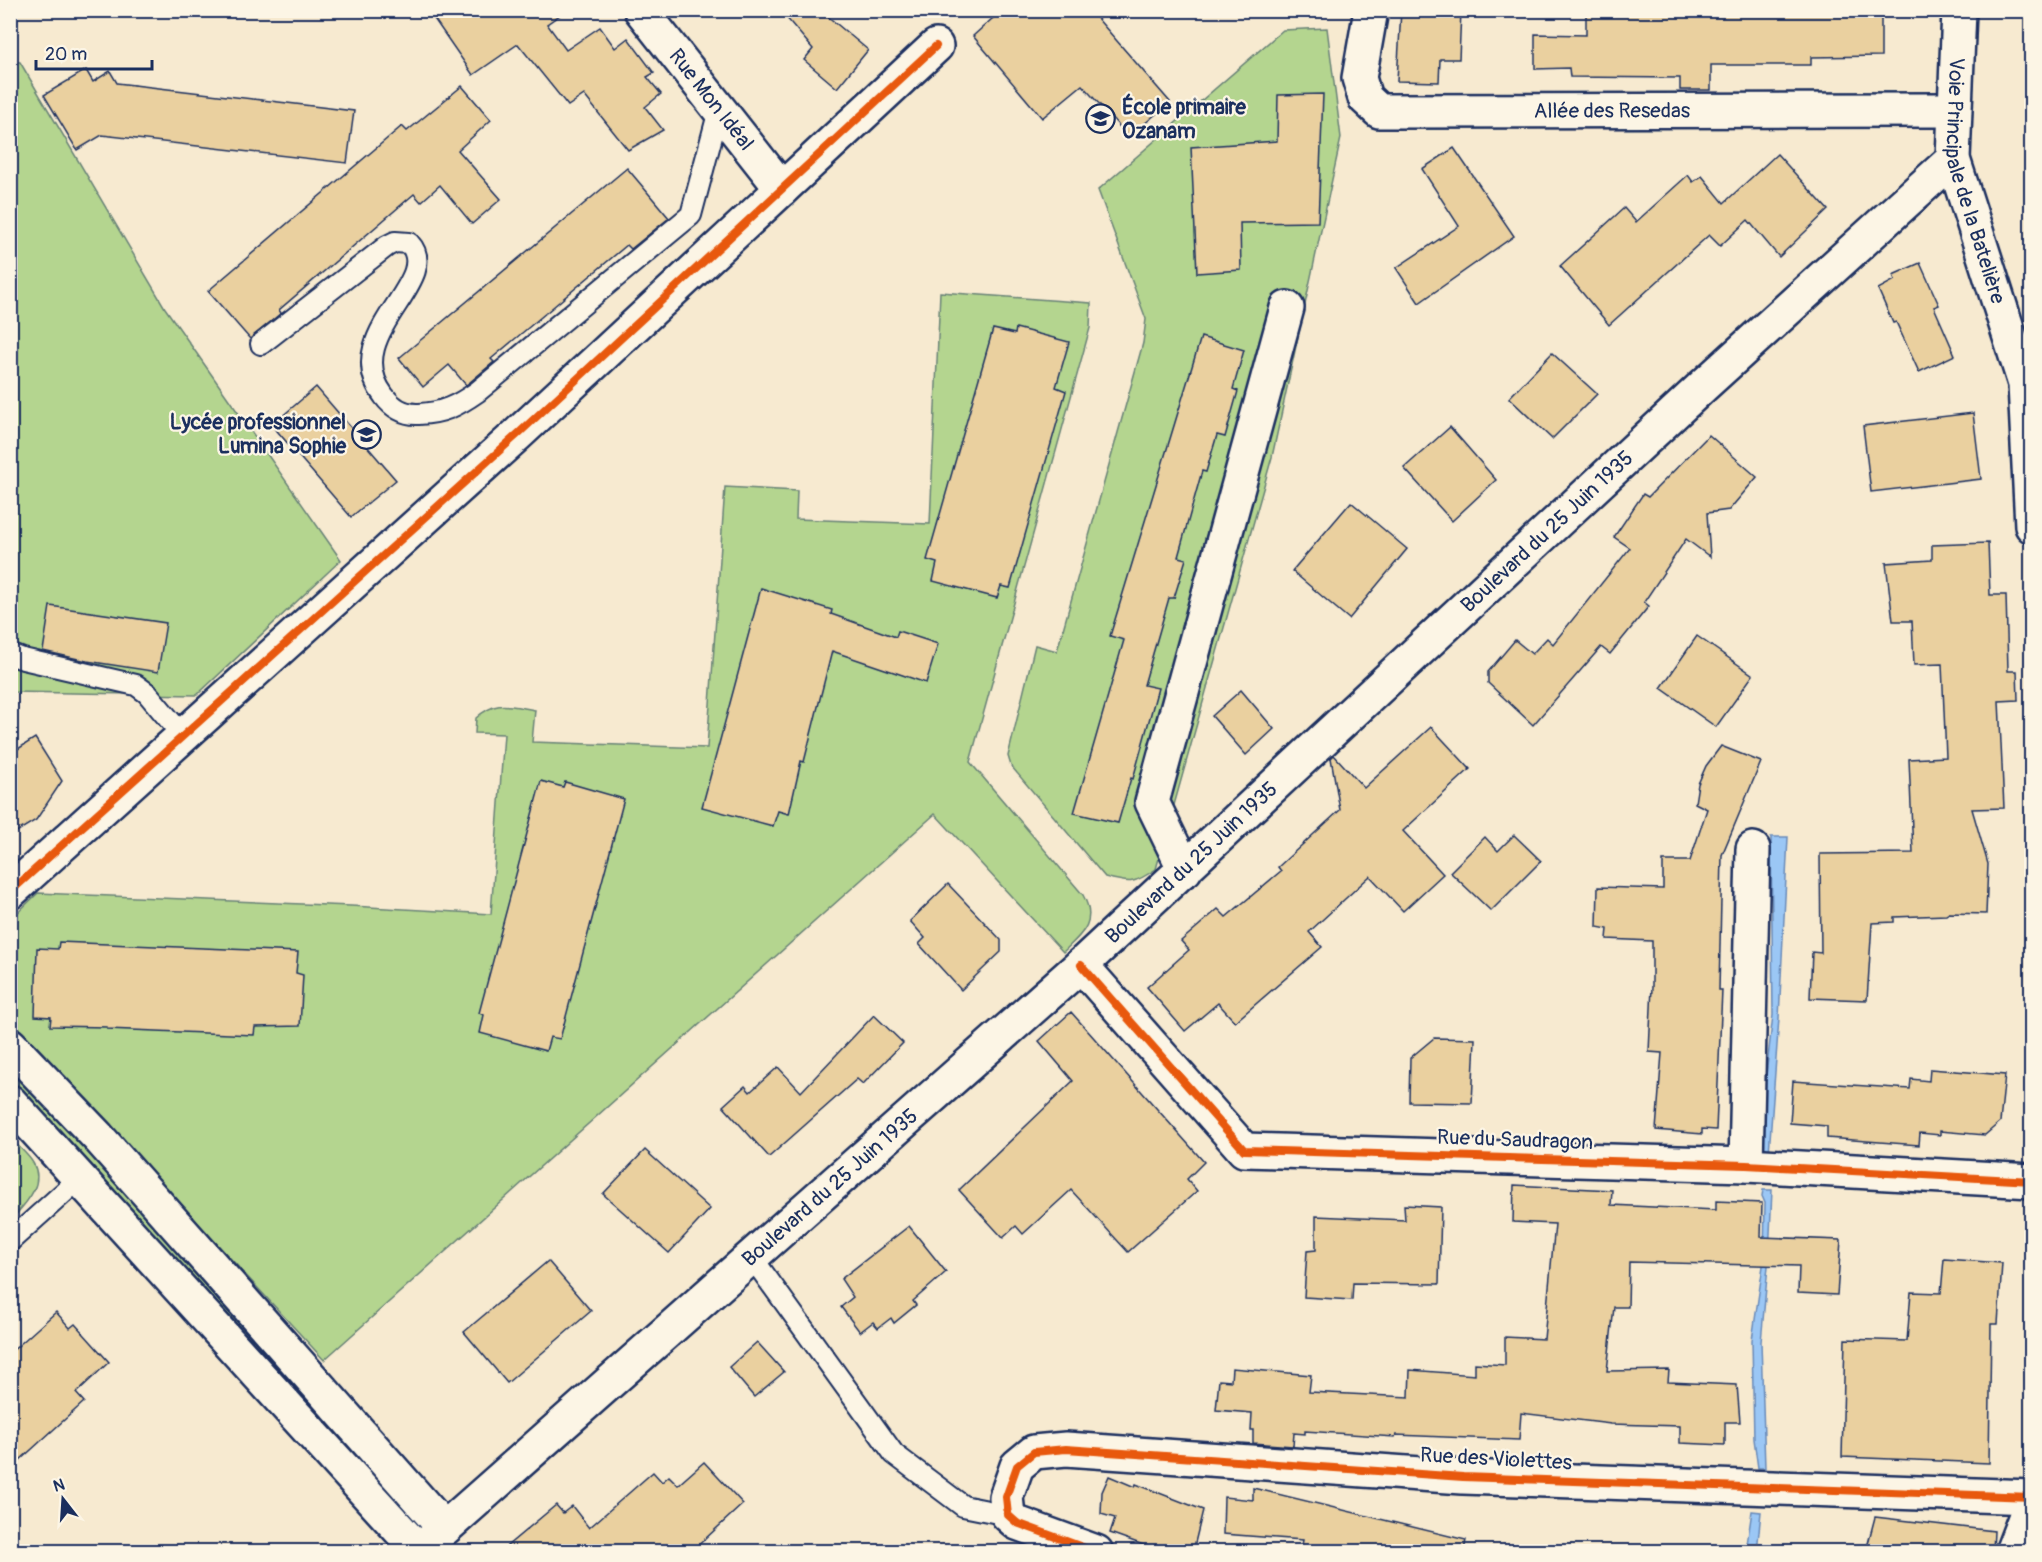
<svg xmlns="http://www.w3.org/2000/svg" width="2042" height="1562" font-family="Pangolin,sans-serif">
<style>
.green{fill:#b4d58f;stroke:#688276;stroke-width:1.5}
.water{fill:#9bc7f5;stroke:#688ab9;stroke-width:1.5}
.building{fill:#ead09f;stroke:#1b2f5e;stroke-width:1.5}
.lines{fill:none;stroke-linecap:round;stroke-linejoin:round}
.lane-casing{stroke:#1b2f5e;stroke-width:24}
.street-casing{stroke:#1b2f5e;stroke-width:38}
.secondary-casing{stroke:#1b2f5e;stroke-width:38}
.lane{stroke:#fcf5e5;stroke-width:20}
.street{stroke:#fcf5e5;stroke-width:33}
.secondary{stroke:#fcf5e5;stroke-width:33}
.cycleway-casing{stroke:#fcf5e5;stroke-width:11}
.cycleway{stroke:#e8590c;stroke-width:8}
.labels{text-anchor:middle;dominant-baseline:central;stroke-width:4.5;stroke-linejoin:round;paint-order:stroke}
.street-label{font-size:21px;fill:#1b2f5e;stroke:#fcf5e5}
.poi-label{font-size:21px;font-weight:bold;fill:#1b2f5e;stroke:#fcf5e5;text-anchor:start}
</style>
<rect width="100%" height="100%" fill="#f7ead0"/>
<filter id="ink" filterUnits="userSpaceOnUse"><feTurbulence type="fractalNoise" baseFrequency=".0167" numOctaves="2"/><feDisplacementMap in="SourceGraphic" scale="12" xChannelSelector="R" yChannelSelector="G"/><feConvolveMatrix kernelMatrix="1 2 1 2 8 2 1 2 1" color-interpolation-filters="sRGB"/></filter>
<g filter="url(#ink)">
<g class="green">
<path d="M 1327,28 L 1341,138 L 1272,457 L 1156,869 C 1134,884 1131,884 1105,877 L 1011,766 L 1008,756 L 1035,645 L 1057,651 L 1143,343 L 1146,319 L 1098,190 L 1283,30 Z"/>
<path d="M 11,61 L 20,62 L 165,308 L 341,560 L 197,695 L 11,692 Z"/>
<path d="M 940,292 L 1091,303 L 1090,328 L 970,762 L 1083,895 C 1098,922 1082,934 1063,952 L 935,814 L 324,1360 L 11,1020 L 11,919 L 38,893 L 351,906 L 491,914 L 504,734 L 475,733 L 476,718 C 497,699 509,706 535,710 L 532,742 L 707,748 L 725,487 L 797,491 L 796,519 L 930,524 Z"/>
<path d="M 10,1066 L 269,1352 L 268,1358 L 262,1359 L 11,1084 Z"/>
<path d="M 11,1138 C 17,1146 28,1154 33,1163 C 46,1185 24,1205 11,1220 Z"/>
</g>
<g class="water">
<path d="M 1771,837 L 1788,837 L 1779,1018 L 1769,1153 L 1757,1153 L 1773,1015 Z"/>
<path d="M 1763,1190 L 1772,1190 L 1769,1255 L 1761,1342 L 1765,1468 L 1758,1468 L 1754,1439 L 1752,1340 L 1764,1259 L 1765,1203 L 1762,1196 Z"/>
<path d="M 1752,1511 L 1761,1512 L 1757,1551 L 1746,1551 Z"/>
</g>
<g class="building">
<path d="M 428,10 L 567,10 L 547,24 L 566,50 L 600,27 L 615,48 L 628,38 L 654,73 L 647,77 L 661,94 L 645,107 L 663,130 L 628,150 L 584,95 L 568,106 L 518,44 L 473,75 Z"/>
<path d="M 780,10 L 820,10 L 868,50 L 837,88 L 804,60 L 813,49 Z"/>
<path d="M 1002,10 L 1090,10 L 1170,102 L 1129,137 L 1082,85 L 1042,118 L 973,36 Z"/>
<path d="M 1401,10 L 1461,10 L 1459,59 L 1440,59 L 1439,82 L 1397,81 Z"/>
<path d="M 1586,10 L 1881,10 L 1881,56 L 1811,57 L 1811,65 L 1711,65 L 1711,90 L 1680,90 L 1680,78 L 1570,77 L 1569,68 L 1535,69 L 1535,34 L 1586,35 Z"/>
<path d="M 86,70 L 93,82 L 110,71 L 117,83 L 354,111 L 347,163 L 102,135 L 77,150 L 44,95 Z"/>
<path d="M 462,86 L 491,120 L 458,150 L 501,199 L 472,224 L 440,185 L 421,202 L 414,194 L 279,310 L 281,313 L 250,339 L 208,291 L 402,126 L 407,131 Z"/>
<path d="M 1323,94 L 1318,222 L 1240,223 L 1241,270 L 1197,273 L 1191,147 L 1277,141 L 1278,95 Z"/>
<path d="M 1454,148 L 1514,236 L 1419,303 L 1396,268 L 1459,226 L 1422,169 Z"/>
<path d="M 1777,154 L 1828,210 L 1779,257 L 1748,220 L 1720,246 L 1709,235 L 1609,325 L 1560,266 L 1624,208 L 1636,222 L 1688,175 L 1693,182 L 1702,176 L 1724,203 Z"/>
<path d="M 627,168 L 669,218 L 631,249 L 627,245 L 491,359 L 494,362 L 470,382 L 466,385 L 449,365 L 423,387 L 399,358 Z"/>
<path d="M 1920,263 L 1939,305 L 1934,307 L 1955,355 L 1919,372 L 1896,322 L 1893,323 L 1878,289 L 1895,280 L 1893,275 Z"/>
<path d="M 1016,328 L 1069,342 L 1056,387 L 1066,391 L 1010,588 L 1001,586 L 997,598 L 933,581 L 937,563 L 927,560 L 993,329 L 1015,334 Z"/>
<path d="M 1201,337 L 1244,350 L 1233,389 L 1238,391 L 1225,437 L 1217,435 L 1206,472 L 1202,471 L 1178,557 L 1186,559 L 1174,598 L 1169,598 L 1144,685 L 1158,688 L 1133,779 L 1131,778 L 1118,823 L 1074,813 L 1124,640 L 1110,636 Z"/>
<path d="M 1552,353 L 1597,394 L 1552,439 L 1509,398 Z"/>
<path d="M 316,387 L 396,480 L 351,517 L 272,425 Z"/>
<path d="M 1973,413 L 1981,479 L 1871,492 L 1863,426 Z"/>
<path d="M 1450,427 L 1496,480 L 1452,521 L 1404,468 Z"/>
<path d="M 1709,435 L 1757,477 L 1729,510 L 1707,513 L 1710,557 L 1686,539 L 1644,602 L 1649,606 L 1610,654 L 1601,647 L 1533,725 L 1488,683 L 1488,672 L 1515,640 L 1532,654 L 1547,638 L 1553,644 L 1630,548 L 1614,537 L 1643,494 L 1648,497 Z"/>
<path d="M 1351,502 L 1407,549 L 1349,619 L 1292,571 Z"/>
<path d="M 1988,543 L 1990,595 L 2006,595 L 2008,671 L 2017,671 L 2018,700 L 1999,701 L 2004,808 L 1972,809 L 1988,864 L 1986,914 L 1949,913 L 1946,915 L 1894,917 L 1894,922 L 1872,923 L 1867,1000 L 1810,998 L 1812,952 L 1821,953 L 1820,854 L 1913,853 L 1909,759 L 1946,757 L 1942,664 L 1914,665 L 1912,621 L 1893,621 L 1886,563 L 1932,560 L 1932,545 Z"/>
<path d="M 761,588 L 832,610 L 831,614 L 896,637 L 898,631 L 938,644 L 926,683 L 832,651 L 804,762 L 801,761 L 789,814 L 778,811 L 773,826 L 702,807 Z"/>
<path d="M 50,606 L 166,623 L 158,672 L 87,661 L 43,651 Z"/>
<path d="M 1697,636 L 1753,675 L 1716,727 L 1661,688 Z"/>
<path d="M 1241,690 L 1274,729 L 1246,755 L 1212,716 Z"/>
<path d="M 1431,727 L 1470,769 L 1403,831 L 1443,874 L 1403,911 L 1370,876 L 1309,932 L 1322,947 L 1235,1022 L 1218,1003 L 1185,1031 L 1147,987 L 1189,950 L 1181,941 L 1218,909 L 1226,917 L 1281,871 L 1278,867 L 1340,810 L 1331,758 L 1334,755 L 1364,788 Z"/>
<path d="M 35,738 L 62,781 L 36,820 L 10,836 L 10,754 Z"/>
<path d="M 1721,746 L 1761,762 L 1722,855 L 1719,990 L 1722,990 L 1716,1130 L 1702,1129 L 1702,1134 L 1656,1130 L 1662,1053 L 1649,1052 L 1652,987 L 1652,941 L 1607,939 L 1608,929 L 1597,927 L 1598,887 L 1663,889 L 1663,861 L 1690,861 L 1707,809 L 1695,803 L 1698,784 L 1706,766 Z"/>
<path d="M 541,781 L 563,787 L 565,782 L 624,799 L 560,1039 L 550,1037 L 546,1051 L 480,1033 L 484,1015 L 479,1013 Z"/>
<path d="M 1514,835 L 1541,861 L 1491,911 L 1450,872 L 1485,837 L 1498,851 Z"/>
<path d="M 948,884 L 1001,940 L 1001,952 L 961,990 L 919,944 L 925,938 L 910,921 Z"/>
<path d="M 59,942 L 298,952 L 296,973 L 303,975 L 300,1026 L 255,1027 L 254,1035 L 107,1029 L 107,1027 L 50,1026 L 51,1017 L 35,1016 L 37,948 L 58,949 Z"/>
<path d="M 1071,1012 L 1204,1162 L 1187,1179 L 1197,1191 L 1128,1252 L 1071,1190 L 1023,1234 L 1016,1226 L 1003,1238 L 959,1190 L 1073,1081 L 1039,1041 Z"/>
<path d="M 874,1015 L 903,1043 L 863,1084 L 857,1079 L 769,1157 L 723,1106 L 745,1086 L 750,1092 L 778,1067 L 801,1092 Z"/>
<path d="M 1434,1038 L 1475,1039 L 1472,1103 L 1409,1102 L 1410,1058 Z"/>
<path d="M 1930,1069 L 2005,1075 L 2000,1122 L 1985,1135 L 1940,1131 L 1940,1135 L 1920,1133 L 1919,1145 L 1827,1138 L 1827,1126 L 1790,1123 L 1793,1081 L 1910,1089 L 1911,1079 L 1929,1081 Z"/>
<path d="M 645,1150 L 710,1209 L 669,1253 L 603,1194 Z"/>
<path d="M 1514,1185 L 1612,1190 L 1611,1205 L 1716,1210 L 1716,1201 L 1762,1203 L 1761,1237 L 1841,1240 L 1837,1295 L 1798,1293 L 1799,1266 L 1629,1262 L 1628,1307 L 1614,1307 L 1607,1371 L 1669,1370 L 1668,1382 L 1737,1385 L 1740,1422 L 1725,1422 L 1725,1445 L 1680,1443 L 1680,1426 L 1611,1424 L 1521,1413 L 1519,1440 L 1396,1435 L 1395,1437 L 1305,1431 L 1305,1434 L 1294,1433 L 1293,1446 L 1253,1443 L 1253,1430 L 1251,1430 L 1252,1413 L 1216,1410 L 1219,1380 L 1231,1381 L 1232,1368 L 1311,1375 L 1309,1392 L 1409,1397 L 1410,1370 L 1475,1375 L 1475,1363 L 1505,1365 L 1505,1337 L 1544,1339 L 1555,1224 L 1513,1222 Z"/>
<path d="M 1404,1205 L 1441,1207 L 1439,1284 L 1353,1283 L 1352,1300 L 1304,1297 L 1307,1251 L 1316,1250 L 1316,1216 L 1405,1220 Z"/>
<path d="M 909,1226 L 946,1272 L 913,1301 L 916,1305 L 894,1323 L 891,1318 L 878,1328 L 873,1322 L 860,1332 L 841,1307 L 853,1297 L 841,1279 Z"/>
<path d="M 1944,1259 L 2002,1263 L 1998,1324 L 1991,1324 L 1989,1463 L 1842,1457 L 1845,1339 L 1907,1341 L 1911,1292 L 1941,1293 Z"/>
<path d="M 548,1261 L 591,1311 L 507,1383 L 464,1332 Z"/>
<path d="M 56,1312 L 70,1328 L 75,1324 L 109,1362 L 76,1393 L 84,1402 L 10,1469 L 10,1353 Z"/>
<path d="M 757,1342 L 784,1372 L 754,1397 L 729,1367 Z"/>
<path d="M 704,1462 L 743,1504 L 692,1551 L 501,1551 L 556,1505 L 563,1513 L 572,1506 L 589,1528 L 653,1472 L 662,1482 L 669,1476 L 678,1485 Z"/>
<path d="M 1109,1476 L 1135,1487 L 1136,1484 L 1203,1510 L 1193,1551 L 1160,1551 L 1110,1533 L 1115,1518 L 1101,1514 L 1102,1492 Z"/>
<path d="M 1253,1488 L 1466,1540 L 1464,1551 L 1301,1551 L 1303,1540 L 1223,1534 L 1224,1497 L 1253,1500 Z"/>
<path d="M 1875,1517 L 1994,1531 L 1993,1551 L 1866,1551 Z"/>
</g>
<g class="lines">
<defs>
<g id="lane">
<path d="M 261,344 L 387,246 L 395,242 L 409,243 C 445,281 337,335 384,396 C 392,407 404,415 419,414 C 443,413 457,406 477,392 L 691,215 L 719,110"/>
<path d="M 10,654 L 23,659 L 136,685 L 147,693 L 183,736"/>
<path d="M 10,1241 L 79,1179"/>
<path d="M 751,1256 L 894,1454 L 963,1506 L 1008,1515"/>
</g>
<g id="street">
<path id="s1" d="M 641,10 L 782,189"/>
<path id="s2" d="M 1371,10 L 1359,78 L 1365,98 L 1379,111 L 1954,110"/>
<path d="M 1185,870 L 1152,802 L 1287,308"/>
<path d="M 10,892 L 519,433 L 936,46"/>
<path d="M 1081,965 L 1244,1150 L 1746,1165 L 2032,1181"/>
<path d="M 10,1045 L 98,1137 L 444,1528"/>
<path d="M 10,1102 L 419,1551"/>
<path d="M 1746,1165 L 1753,849"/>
<path d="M 1096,1552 L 1017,1523 L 1008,1515 L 1006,1497 L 1017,1466 L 1034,1452 L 1066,1449 L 1463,1477 L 2032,1497"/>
</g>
<g id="secondary">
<path id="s3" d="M 1959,10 L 1953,159 L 2025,384 L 2032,526"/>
<path id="s4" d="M 418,1552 L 1081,965 L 1703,386 L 1953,159"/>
<path d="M 2012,1552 L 2032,1500"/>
</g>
</defs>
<use href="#lane" class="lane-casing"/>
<use href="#street" class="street-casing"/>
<use href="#secondary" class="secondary-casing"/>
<use href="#lane" class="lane"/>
<use href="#street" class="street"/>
<use href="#secondary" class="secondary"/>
<defs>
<g id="cycleway">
<path d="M 10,892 L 519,433 L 936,46"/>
<path d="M 1081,965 L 1244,1150 L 1746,1165 L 2032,1181"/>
<path d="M 1096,1552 L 1017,1523 L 1008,1515 L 1006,1497 L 1017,1466 L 1034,1452 L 1066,1449 L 1463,1477 L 2032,1497"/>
</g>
</defs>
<use href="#cycleway" class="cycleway-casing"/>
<use href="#cycleway" class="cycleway"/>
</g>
</g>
<defs>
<symbol id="school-ring" viewBox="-11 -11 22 22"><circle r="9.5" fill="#fcf5e5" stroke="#1b2f5e" stroke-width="1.5"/><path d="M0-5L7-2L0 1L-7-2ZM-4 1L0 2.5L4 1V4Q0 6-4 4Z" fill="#1b2f5e"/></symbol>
</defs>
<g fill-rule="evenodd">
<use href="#school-ring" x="1084" y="102" width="33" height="33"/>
<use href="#school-ring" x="350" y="418" width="33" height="33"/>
</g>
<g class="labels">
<g class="street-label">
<text stroke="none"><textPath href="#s1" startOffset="114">Rue Mon Idéal</textPath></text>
<text stroke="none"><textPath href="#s2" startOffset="342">Allée des Resedas</textPath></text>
<text stroke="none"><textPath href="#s3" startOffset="174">Voie Principale de la Batelière</textPath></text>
<text stroke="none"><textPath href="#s4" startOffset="1522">Boulevard du 25 Juin 1935</textPath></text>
<text stroke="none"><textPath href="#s4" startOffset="1036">Boulevard du 25 Juin 1935</textPath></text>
<text transform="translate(1515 1140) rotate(2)">Rue du Saudragon</text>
<text stroke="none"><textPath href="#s4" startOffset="550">Boulevard du 25 Juin 1935</textPath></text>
<text transform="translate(1496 1459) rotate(3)">Rue des Violettes</text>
</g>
<g class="poi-label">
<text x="1122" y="107">École primaire<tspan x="1122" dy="24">Ozanam</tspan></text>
<text x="346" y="422" text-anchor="end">Lycée professionnel<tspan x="346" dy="24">Lumina Sophie</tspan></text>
</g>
</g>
<rect width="2042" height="1562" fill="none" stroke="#fcf5e5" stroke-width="36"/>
<rect x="18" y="18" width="2006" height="1526" fill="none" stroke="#1b2f5e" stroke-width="2" filter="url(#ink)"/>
<g transform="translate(63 1499) rotate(343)" stroke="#fcf5e5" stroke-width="4.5" paint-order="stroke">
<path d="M0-4.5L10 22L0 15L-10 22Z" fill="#1b2f5e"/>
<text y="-9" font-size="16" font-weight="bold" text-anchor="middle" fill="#1b2f5e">N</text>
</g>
<path d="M36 60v9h116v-9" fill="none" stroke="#1b2f5e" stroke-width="3"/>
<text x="45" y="60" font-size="18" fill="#1b2f5e" stroke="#fcf5e5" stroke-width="4.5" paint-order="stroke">20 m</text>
</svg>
